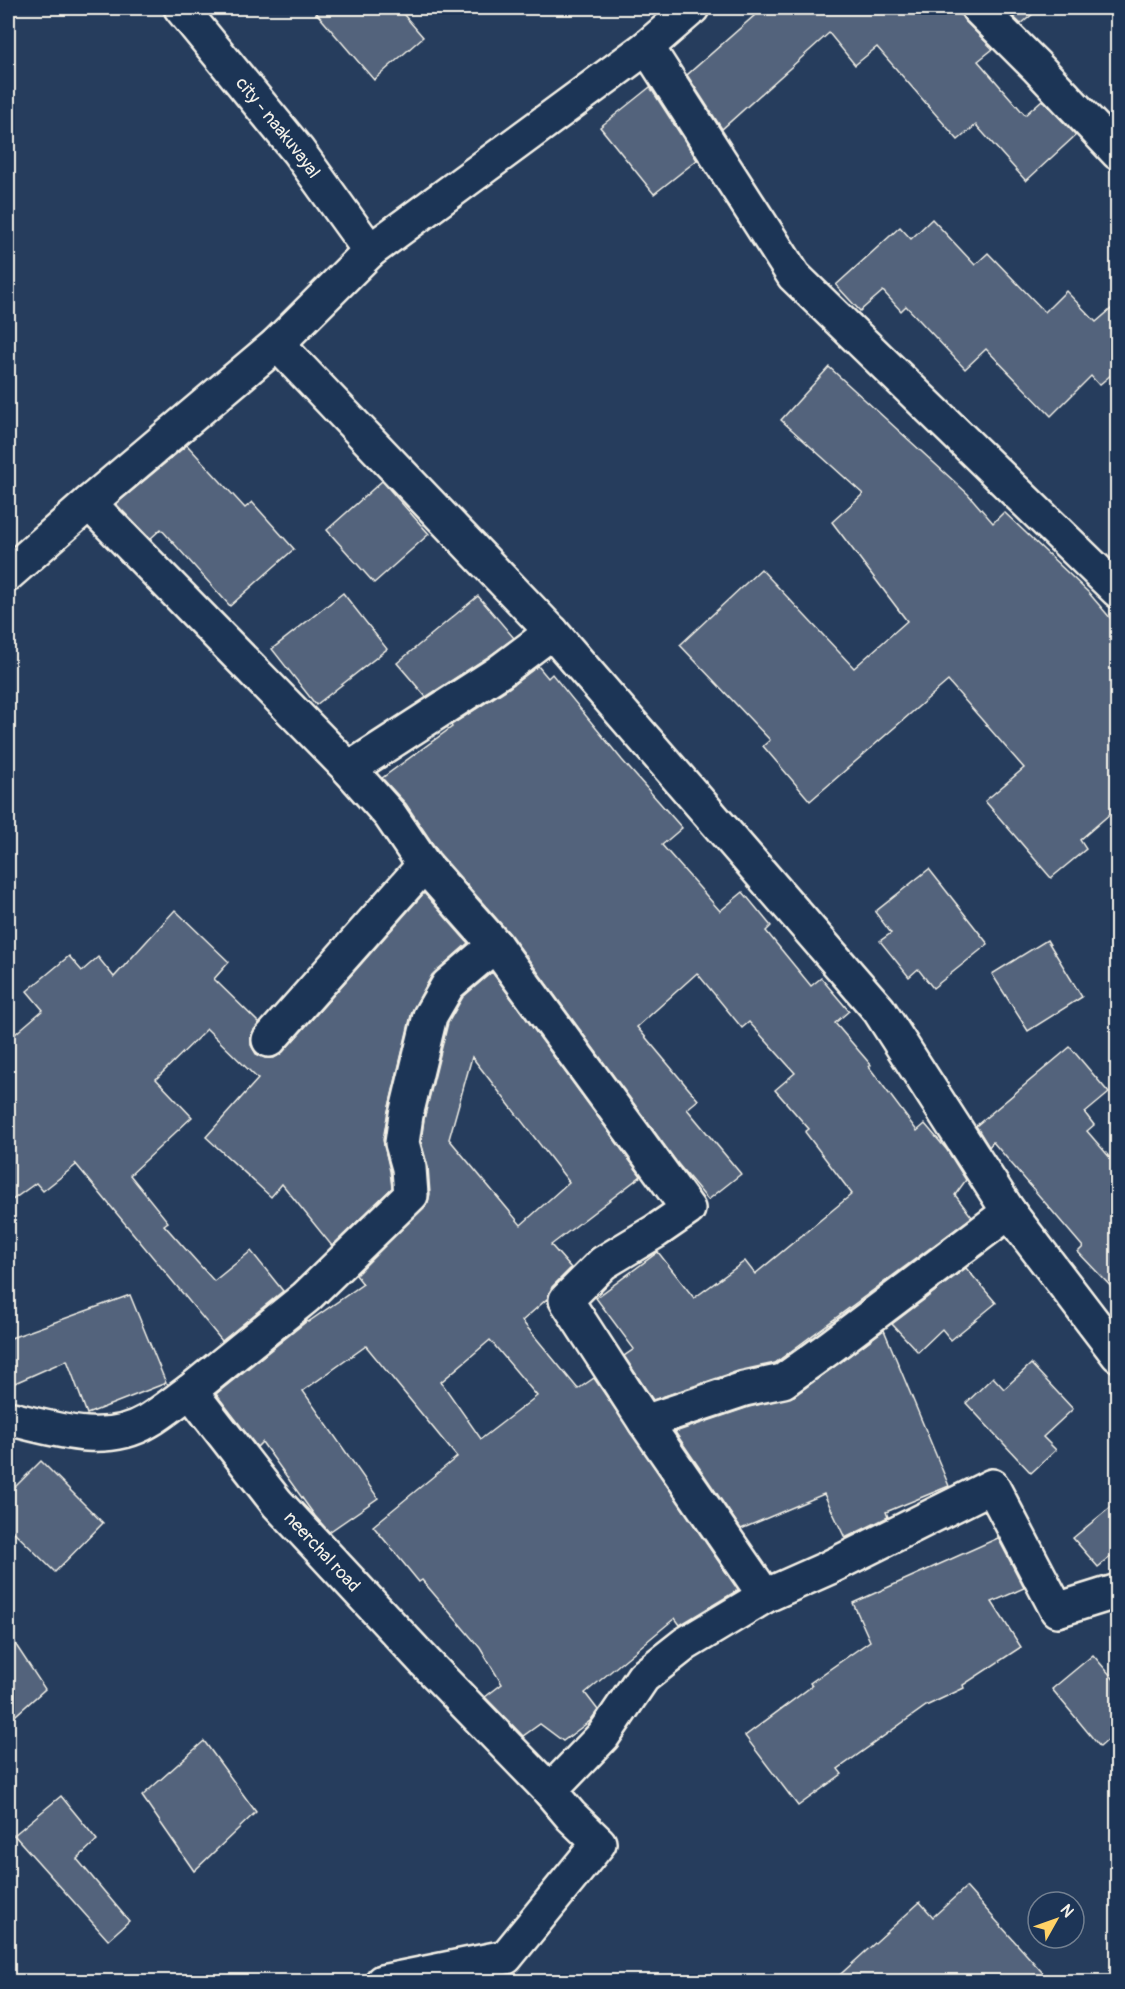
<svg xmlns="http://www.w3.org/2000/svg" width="1125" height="1989" font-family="Pangolin,sans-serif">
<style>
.building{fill:#52647b;stroke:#f4f1e8;stroke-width:1.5;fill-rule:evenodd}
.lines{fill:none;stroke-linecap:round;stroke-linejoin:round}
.street-casing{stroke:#f4f1e8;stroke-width:38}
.street{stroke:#1d3557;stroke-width:33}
.labels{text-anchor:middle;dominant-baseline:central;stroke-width:6;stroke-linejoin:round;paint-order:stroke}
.street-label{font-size:18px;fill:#f4f1e8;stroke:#1d3557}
</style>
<rect width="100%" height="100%" fill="#263d5d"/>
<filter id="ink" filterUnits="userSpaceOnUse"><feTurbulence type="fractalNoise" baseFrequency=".0167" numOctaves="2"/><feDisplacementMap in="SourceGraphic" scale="12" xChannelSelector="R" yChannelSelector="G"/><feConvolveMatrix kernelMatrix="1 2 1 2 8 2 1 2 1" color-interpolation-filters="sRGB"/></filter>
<g filter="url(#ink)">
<g class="building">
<path d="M 312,8 L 398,8 L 423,37 L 374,80 Z"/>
<path d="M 763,8 L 960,8 L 960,13 L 965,21 L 993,49 L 978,61 L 1025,115 L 1042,100 L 1076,135 L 1026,181 L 976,125 L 958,140 L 877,47 L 855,65 L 829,33 L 722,129 L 687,75 Z"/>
<path d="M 1004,8 L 1040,8 L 1021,24 Z"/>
<path d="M 650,87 L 697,160 L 654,194 L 600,127 Z"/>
<path d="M 932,219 L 975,265 L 988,253 L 1045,312 L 1066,291 L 1096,322 L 1118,303 L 1118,369 L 1099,385 L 1091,376 L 1051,416 L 986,349 L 965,369 L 906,306 L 901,311 L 883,291 L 860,311 L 836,285 L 900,227 L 911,239 Z"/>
<path d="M 829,367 L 968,494 L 993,523 L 1004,512 L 1088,592 L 1118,627 L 1118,807 L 1080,840 L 1086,849 L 1051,878 L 985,801 L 1024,768 L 948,681 L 810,801 L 763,746 L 770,740 L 680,645 L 761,569 L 854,668 L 907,621 L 832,522 L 863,494 L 781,420 Z"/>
<path d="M 187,445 L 245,508 L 252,502 L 294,549 L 230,606 L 161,529 L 150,539 L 116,504 Z"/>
<path d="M 382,481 L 429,534 L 374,583 L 327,530 Z"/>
<path d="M 343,593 L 387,649 L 316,705 L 272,649 Z"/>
<path d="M 478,596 L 514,638 L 488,657 L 426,697 L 397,663 Z"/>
<path d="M 538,666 L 548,678 L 552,674 L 622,760 L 682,828 L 662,845 L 720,911 L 743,892 L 771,926 L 766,931 L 811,986 L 821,978 L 849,1011 L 835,1023 L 871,1065 L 869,1067 L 917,1131 L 925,1124 L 947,1150 L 966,1180 L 955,1195 L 972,1217 L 775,1363 L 738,1371 L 653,1400 L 624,1356 L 634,1349 L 596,1298 L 658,1252 L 694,1298 L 745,1261 L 755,1274 L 852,1194 L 805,1132 L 809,1129 L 775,1090 L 795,1073 L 749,1022 L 742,1028 L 697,973 L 637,1027 L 698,1100 L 687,1109 L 741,1174 L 708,1200 L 678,1164 L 510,934 L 439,853 L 406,804 L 382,778 L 452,727 L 451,725 L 509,688 Z"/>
<path d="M 929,869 L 988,944 L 933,988 L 918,969 L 909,977 L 880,941 L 891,933 L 875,912 Z"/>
<path d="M 424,893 L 468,943 L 432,975 L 412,1011 L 388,1111 L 383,1140 L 390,1171 L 392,1188 L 332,1246 L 282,1184 L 271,1197 L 206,1137 L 258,1079 L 207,1029 L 156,1079 L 192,1117 L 130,1175 L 168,1222 L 164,1225 L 214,1281 L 251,1251 L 283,1291 L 222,1341 L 75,1163 L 76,1165 L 43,1191 L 36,1183 L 8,1203 L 8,1040 L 43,1010 L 27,991 L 69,956 L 82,971 L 98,957 L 114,977 L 175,910 L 229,962 L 214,979 L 259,1023 L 251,1037 L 251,1045 L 256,1054 L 265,1058 L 274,1058 L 283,1052 Z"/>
<path d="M 1047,940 L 1082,997 L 1028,1031 L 992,974 Z"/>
<path d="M 492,972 L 641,1176 L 551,1245 L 571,1268 L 552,1287 L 548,1298 L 522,1321 L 578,1389 L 594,1378 L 738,1590 L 680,1625 L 675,1618 L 585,1693 L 598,1710 L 590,1721 L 563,1741 L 540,1724 L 523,1736 L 485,1697 L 502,1684 L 480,1648 L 422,1580 L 419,1582 L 373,1526 L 457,1457 L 366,1346 L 303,1391 L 378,1498 L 329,1532 L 315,1516 L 262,1442 L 257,1447 L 216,1394 L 307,1321 L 308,1322 L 363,1284 L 356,1275 L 428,1202 L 430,1194 L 428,1167 L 421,1142 L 424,1119 L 448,1023 L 463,997 ZM 472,1057 L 569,1182 L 521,1225 L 449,1139 ZM 490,1340 L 537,1396 L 481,1439 L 441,1382 Z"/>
<path d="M 1070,1047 L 1109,1093 L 1085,1113 L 1094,1125 L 1087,1131 L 1118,1167 L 1118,1294 L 1078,1252 L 1083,1247 L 993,1142 L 989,1147 L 976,1126 Z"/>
<path d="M 966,1268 L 996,1303 L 951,1340 L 942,1329 L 918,1352 L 892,1324 Z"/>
<path d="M 130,1295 L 166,1383 L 87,1414 L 67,1360 L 8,1386 L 8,1339 Z"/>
<path d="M 884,1330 L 949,1486 L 886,1512 L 888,1517 L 845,1538 L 824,1494 L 741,1529 L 675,1432 L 749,1407 L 794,1396 Z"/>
<path d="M 1031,1364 L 1073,1409 L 1043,1437 L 1056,1450 L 1031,1473 L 966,1403 L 993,1377 L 1004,1389 Z"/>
<path d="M 41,1461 L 103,1523 L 55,1572 L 8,1526 L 8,1494 Z"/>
<path d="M 1118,1501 L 1118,1551 L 1098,1567 L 1073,1538 Z"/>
<path d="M 998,1538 L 1024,1588 L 992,1602 L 1021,1647 L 963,1685 L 964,1688 L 926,1706 L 838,1769 L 842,1774 L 798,1806 L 745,1736 L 812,1686 L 810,1683 L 870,1641 L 853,1603 Z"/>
<path d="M 8,1633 L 45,1689 L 8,1722 Z"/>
<path d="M 1093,1655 L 1118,1684 L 1118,1731 L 1100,1747 L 1052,1689 Z"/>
<path d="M 204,1741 L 256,1812 L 194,1871 L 142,1796 Z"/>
<path d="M 61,1796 L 97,1840 L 77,1859 L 129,1921 L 108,1940 L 14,1835 Z"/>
<path d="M 966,1887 L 1051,1982 L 832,1982 L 920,1902 L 933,1917 Z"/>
</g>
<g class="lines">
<defs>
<g id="street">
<path id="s1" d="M 181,8 L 298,151 L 370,251"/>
<path d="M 978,8 L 1036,66 L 1118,153"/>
<path d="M 647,47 L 794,276 L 1118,591"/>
<path d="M 277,344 L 552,632 L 879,1010 L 1009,1212 L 1118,1355"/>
<path d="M 89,503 L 349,769 L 390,815 L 424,865 L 495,945 L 688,1209 L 656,1231 L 603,1263 L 566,1300 L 645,1422 L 765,1596"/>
<path d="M 8,574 L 89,503 L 277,344 L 370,251 L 647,47 L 692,8"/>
<path d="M 349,769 L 499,672 L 552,632"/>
<path d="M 269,1040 L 424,865"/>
<path d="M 190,1391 L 306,1297 L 411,1195 L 409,1168 L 402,1143 L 406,1115 L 430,1016 L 448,985 L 495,945"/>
<path id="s2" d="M 8,1418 C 53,1429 105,1447 148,1421 C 163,1412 176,1401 190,1391 L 277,1503 L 426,1663 L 550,1791 L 571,1816 L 599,1843 L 506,1957 L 382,1982"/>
<path d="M 645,1422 L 744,1389 L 783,1381 L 829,1348 L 1009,1212"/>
<path d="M 550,1791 L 603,1736 L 643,1677 L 685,1644 L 765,1596 L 828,1568 L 992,1486 L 1057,1610 L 1118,1591"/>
</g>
</defs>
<use href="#street" class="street-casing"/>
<use href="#street" class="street"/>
</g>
</g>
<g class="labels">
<g class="street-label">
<text stroke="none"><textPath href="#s1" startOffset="154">city - naakuvayal</textPath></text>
<text stroke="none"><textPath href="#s2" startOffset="404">neerchal road</textPath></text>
</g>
</g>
<rect width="1125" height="1989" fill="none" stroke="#1d3557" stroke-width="30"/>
<rect x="15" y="15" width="1095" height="1959" fill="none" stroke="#f4f1e8" stroke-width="2" filter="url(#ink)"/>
<g transform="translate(1056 1920) rotate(50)"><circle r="28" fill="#1d3557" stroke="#738091" stroke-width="1.5"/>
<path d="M0-4.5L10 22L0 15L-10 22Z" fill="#ffd166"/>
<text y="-9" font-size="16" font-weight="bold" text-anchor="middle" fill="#f4f1e8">N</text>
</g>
</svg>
